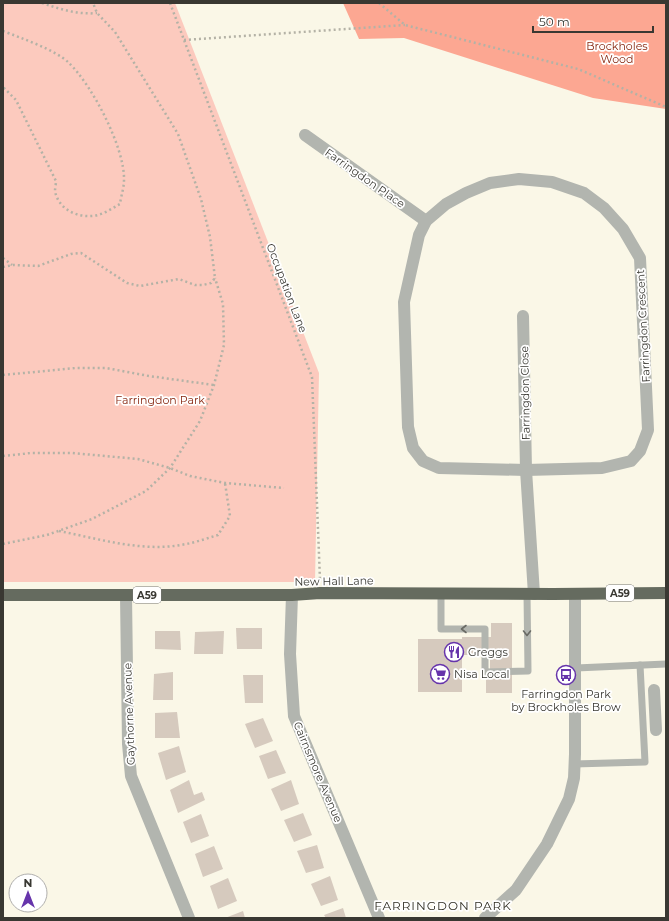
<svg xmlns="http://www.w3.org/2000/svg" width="669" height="921" font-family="Montserrat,sans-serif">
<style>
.green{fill:#fccabe}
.forest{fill:#fca792}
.building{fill:#d6cabe}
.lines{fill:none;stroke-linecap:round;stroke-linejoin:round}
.path{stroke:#b4b2a6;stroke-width:2.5;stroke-dasharray:2 3;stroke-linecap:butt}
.lane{stroke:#b2b5af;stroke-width:7}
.street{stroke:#b2b5af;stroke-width:12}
.highway{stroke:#656b5f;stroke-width:12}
.oneway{stroke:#696a64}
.labels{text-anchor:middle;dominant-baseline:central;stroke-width:3.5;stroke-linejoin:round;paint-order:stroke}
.shield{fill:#fff;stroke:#747470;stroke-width:1}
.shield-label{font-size:10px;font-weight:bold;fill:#393832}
.park-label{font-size:11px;fill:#87260f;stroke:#fff}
.street-label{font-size:11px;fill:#393832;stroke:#fff}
.poi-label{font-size:11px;fill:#393832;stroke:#fff;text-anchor:start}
.neighbourhood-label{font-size:12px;letter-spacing:1px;fill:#2f2d21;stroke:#fff}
</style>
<rect width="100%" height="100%" fill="#faf7e7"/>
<path class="green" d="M 3,3 L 175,3 L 319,373 L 315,582 L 3,582 Z"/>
<path class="forest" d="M 343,3 L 666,3 L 666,109 L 593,98 L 404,38 L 359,39 Z"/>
<g class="building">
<path d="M 491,623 L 512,623 L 512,693 L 486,693 L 486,679 L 490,679 L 490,655 L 462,655 L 462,692 L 418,692 L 418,639 L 462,639 L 462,637 L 491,637 Z"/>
<path d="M 236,628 L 262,628 L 262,649 L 237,649 Z"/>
<path d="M 155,631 L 180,631 L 181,650 L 155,649 Z"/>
<path d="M 224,631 L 223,654 L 194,654 L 195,632 Z"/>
<path d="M 173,672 L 173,700 L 153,700 L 154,674 Z"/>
<path d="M 243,675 L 263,675 L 263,703 L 245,703 Z"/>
<path d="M 177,712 L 180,738 L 155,738 L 155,713 Z"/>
<path d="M 263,718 L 273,741 L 255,748 L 245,724 Z"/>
<path d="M 179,746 L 186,772 L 166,780 L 158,753 Z"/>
<path d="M 276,750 L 286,773 L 268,779 L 259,756 Z"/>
<path d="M 189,780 L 194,795 L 202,792 L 205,800 L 178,813 L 170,790 Z"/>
<path d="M 291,780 L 299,804 L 281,811 L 271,789 Z"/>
<path d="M 303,813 L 312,835 L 294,842 L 284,820 Z"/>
<path d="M 201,814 L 209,836 L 191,843 L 183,822 Z"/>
<path d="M 317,845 L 324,868 L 306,873 L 297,851 Z"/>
<path d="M 214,846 L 223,869 L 203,877 L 195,854 Z"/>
<path d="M 330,876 L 338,900 L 321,906 L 311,884 Z"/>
<path d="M 228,878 L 237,901 L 218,909 L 210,886 Z"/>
<path d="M 343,908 L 346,918 L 326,918 L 324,915 Z"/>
<path d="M 243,911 L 245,918 L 225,918 Z"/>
</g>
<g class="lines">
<g class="path">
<path d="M 42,3 C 60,9 78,15 97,13"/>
<path d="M 170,3 L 312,377 L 320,580"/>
<path d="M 379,3 L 405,25 L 578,69 L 666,107"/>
<path d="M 3,31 C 21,38 56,50 69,63 C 92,85 125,148 124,180 C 124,188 121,196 120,204 C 111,209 101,216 91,216 C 75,217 58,208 55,191 C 55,188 56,184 56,181 L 16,100 L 3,87"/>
<path d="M 184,40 L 405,25"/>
<path d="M 3,258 L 12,265"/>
<path d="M 3,267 L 13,265 L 38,266 L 71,254 L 81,253 L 127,283 L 140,286 L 179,279 L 195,285 L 203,285 L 211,283 L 215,278 L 210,237 L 201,199 L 178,134 L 115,32 L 97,13 L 93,3"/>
<path d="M 3,375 L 76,368 L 106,368 L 149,376 L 214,385"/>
<path d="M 3,456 L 31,453 L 72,453 L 138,459 L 170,468 L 190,476 L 225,483 L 284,488"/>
<path d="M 59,531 C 100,539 144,553 186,544 C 197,542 208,538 218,535 L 230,516 L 225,483"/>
<path d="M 3,544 L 47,535 L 92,519 L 146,491 L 170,468 L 200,421 L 214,385 L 224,345 L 223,304 L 215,278"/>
</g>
<g class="lane">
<path d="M 441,593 L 441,629 L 485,629 L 485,672 L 528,671 L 527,594"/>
<path d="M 576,668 L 666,664"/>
<path d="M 574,764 L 645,762 L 640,665"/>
</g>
<g class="street">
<path d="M 305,135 L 426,221"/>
<path d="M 519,179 L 552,182 L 584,193 L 604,208 L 623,229 L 640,258 L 648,430 L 640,451 L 631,461 L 602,468 L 526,470 L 439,468 L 423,461 L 413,448 L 408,427 L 404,302 L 419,235 L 426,221 L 446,204 L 466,193 L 490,183 Z"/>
<path d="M 523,316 L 526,470 L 534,594"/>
<path d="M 126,595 L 128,744 L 131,776 L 189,918"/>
<path d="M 292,595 L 290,654 L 294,716 L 379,918"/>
<path d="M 654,690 L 656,730"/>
<path d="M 485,918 L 516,890 L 547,844 L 569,799 L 574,778 L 575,754 L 575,594"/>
</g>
<path class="highway" d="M 3,595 L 292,595 L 320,593 L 553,594 L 666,593"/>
</g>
<defs><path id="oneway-chevron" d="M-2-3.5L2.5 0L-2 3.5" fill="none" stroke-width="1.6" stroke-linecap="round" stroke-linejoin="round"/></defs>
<g class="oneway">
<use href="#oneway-chevron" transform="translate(464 629) rotate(180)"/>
<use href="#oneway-chevron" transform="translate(527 633) rotate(90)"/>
</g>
<defs>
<symbol id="restaurant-ring" viewBox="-11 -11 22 22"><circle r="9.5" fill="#fff" stroke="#6634ab" stroke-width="1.5"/><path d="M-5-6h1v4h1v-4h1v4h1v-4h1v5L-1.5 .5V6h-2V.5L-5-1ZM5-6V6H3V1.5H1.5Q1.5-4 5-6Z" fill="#6634ab"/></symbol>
<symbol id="supermarket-ring" viewBox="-11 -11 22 22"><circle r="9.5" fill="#fff" stroke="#6634ab" stroke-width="1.5"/><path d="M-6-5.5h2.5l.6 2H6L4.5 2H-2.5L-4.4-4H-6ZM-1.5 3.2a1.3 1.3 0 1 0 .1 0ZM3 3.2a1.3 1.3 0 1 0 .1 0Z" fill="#6634ab"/></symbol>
<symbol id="bus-ring" viewBox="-11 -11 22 22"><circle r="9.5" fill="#fff" stroke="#6634ab" stroke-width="1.5"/><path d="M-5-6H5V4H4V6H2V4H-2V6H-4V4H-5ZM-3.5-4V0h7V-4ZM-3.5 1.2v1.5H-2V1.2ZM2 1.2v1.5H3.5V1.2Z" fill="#6634ab"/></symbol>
</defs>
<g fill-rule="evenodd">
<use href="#restaurant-ring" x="443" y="641" width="22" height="22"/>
<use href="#supermarket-ring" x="429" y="663" width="22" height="22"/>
<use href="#bus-ring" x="555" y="664" width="22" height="22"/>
</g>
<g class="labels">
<g class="shield">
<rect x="606" y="585" width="28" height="16" rx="3"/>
<rect x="133" y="587" width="28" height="16" rx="3"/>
</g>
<g class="shield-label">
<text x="620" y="593">A59</text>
<text x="147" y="595">A59</text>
</g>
<g class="park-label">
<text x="617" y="46">Brockholes<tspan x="617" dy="13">Wood</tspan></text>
<text x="160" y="400">Farringdon Park</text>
</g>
<g class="street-label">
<text transform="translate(365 178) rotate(35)">Farringdon Place</text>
<text transform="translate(287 288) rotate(69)">Occupation Lane</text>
<text transform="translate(643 326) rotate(-93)">Farringdon Crescent</text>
<text transform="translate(525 393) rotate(-91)">Farringdon Close</text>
<text transform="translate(334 581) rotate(-1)">New Hall Lane</text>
<text transform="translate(129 714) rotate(-92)">Gaythorne Avenue</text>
<text transform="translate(318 772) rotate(67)">Cairnsmore Avenue</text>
</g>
<g class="poi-label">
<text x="468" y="652">Greggs</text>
<text x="454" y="674">Nisa Local</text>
<text x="566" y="694" text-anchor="middle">Farringdon Park<tspan x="566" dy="13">by Brockholes Brow</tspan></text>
</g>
<g class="neighbourhood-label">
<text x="443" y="905">FARRINGDON PARK</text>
</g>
</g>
<rect width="669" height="921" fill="none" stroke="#393832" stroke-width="8"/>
<g transform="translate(28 893)"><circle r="19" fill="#ffffff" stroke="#b0afad"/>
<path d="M0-3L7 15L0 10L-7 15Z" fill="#6634ab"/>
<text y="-6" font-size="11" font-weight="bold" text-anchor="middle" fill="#393832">N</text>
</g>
<path d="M533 26v6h120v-6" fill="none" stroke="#393832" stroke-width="2"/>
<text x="539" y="26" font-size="12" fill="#393832" stroke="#ffffff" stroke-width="3" paint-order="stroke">50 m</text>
</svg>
